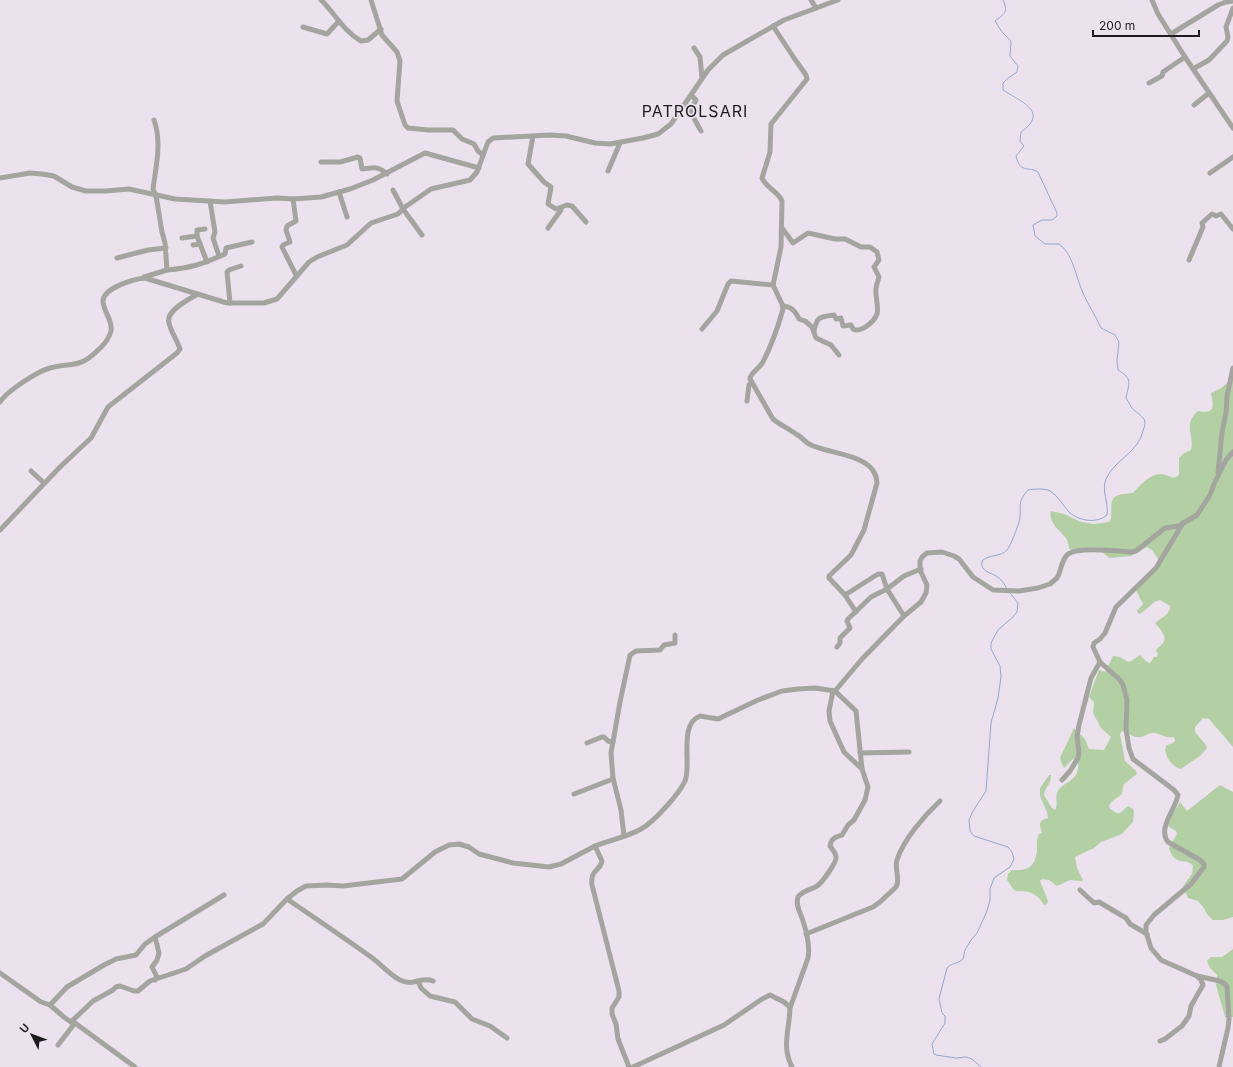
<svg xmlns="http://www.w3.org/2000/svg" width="1233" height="1067" font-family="Inter,sans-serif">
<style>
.green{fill:#b2d0a4}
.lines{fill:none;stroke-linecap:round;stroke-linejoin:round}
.stream{stroke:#91a8d5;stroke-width:1}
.minor{stroke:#a4a59f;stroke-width:5}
.labels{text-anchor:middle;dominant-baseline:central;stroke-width:3.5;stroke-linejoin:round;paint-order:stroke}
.quarter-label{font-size:16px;letter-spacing:1px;fill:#1e1b1f;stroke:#ebe2ee}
</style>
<rect width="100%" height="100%" fill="#ebe2ee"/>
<g class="green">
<path d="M 1233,378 L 1233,747 L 1209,719 L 1203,718 L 1195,727 L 1195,732 L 1206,745 L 1207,748 L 1201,755 L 1181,769 C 1173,768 1161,753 1167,745 L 1173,743 L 1175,741 L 1174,737 C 1163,738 1164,735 1155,733 C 1149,732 1146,737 1140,737 C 1133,738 1129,733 1122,731 L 1120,734 L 1125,761 L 1136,771 L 1137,774 L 1124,784 L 1123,787 L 1122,794 C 1118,798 1111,800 1109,806 L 1110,809 L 1117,813 L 1120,813 L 1128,806 L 1133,809 L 1134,812 L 1133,822 L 1122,834 L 1101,842 L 1094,848 L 1075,857 L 1077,868 L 1083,880 L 1082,881 L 1070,880 L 1057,886 L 1049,880 L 1042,879 L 1040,881 L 1048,901 L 1047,904 L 1044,905 C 1039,897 1034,892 1023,891 C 1020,891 1017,892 1014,890 C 1011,887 1010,883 1007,880 L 1008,874 L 1012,870 C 1028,871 1035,867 1037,851 C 1037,845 1036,840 1039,834 L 1042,833 C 1041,827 1038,825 1042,820 L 1048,818 L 1047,812 L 1040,796 L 1040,788 L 1049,775 L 1051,775 C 1051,786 1045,786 1044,795 L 1052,808 L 1055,810 C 1059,804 1054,797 1058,791 C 1065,780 1080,782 1078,762 L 1073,759 L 1064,768 L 1061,762 L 1060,758 L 1074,728 L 1085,739 L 1089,749 L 1104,750 L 1111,737 L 1101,728 L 1093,713 L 1094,702 L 1089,697 L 1099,670 L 1105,672 L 1113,656 L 1120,657 L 1128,662 L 1131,661 L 1140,655 L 1147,662 L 1150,663 L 1154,657 L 1157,657 L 1158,654 L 1156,650 C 1158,647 1161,646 1163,643 C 1168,636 1159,628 1155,623 L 1167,614 L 1170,609 L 1170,606 L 1160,600 C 1151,602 1147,611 1139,614 L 1137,611 L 1143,604 L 1136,590 L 1161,563 L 1152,550 L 1147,547 L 1131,556 L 1110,558 L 1095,547 L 1075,550 L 1069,549 C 1069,546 1068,542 1067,540 C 1061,530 1048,524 1051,511 L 1064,514 L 1081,522 L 1094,524 L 1109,522 L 1111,519 C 1112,497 1109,495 1133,493 C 1140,485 1150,474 1161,474 C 1165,474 1170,477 1174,478 L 1179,475 L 1179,458 L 1184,453 L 1191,450 C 1195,437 1182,425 1198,411 C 1200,411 1202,412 1204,412 C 1217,412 1212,400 1211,393 L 1221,388 Z"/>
<path d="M 1220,785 L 1233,792 L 1233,917 L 1223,920 L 1213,920 L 1207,914 L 1204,908 L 1198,901 L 1188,898 L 1183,886 L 1192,874 L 1193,866 C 1185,856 1175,868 1169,848 L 1177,834 L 1176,831 L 1168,826 L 1171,817 L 1180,802 L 1187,811 Z"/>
<path d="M 1233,949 L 1233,1017 L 1225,1017 L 1216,985 L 1217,975 L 1210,968 L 1207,961 L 1211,957 L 1222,957 Z"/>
</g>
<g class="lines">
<g class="stream">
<path d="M 1003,0 C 1009,12 1004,14 995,21 L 1002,32 L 1011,41 L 1010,56 L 1018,66 L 1017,72 L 1007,79 L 1003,83 L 1003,90 C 1020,101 1050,112 1021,132 L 1020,141 L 1024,146 L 1016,156 C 1020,174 1029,166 1038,172 L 1057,213 L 1057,216 L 1052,220 L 1042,220 L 1033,225 L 1035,236 L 1045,244 L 1059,244 C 1073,253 1076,278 1083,293 C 1088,305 1096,316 1101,328 L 1115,335 L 1119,342 L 1117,361 L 1118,370 C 1133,379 1129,382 1126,398 C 1128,401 1130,405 1132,408 C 1136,413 1144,416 1145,422 C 1145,425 1144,428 1143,431 C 1138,453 1115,459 1106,479 C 1101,491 1109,502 1107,515 C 1096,524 1079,521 1069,512 C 1063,505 1058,496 1050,491 C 1044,488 1035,489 1028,490 C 1015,505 1023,506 1019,522 C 1018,526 1010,547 1007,550 C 1001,557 989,554 982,561 C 980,573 992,572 999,578 C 1002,580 1005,585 1007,589"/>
<path d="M 981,1067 L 972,1059 L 966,1057 L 956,1058 L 936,1055 L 934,1054 L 932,1044 L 945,1023 L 945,1016 L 942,1013 L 939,999 L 947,968 C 951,963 958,964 963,959 L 965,950 L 971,940 L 977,933 L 987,911 L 990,900 L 990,889 L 994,878 L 1010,867 L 1014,859 L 1012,852 L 1008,847 L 974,836 L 970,831 L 969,820 L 973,811 L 986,791 L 991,723 L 998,698 L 1001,677 L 1000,666 L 991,649 L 991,643 L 998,630 L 1013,617 L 1017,612 L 1018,603 L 1010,593"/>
</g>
<g class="minor">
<path d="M 321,0 C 335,13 343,31 361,41 L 368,40 L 381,29"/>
<path d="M 371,0 L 382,35 L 397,52 L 400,61 L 397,101 L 405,125 L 408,128 L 429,130 L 453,130 L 462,139 L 474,144 L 478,151 L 483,155"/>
<path d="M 811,0 L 816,8"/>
<path d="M 1152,0 L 1158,14 L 1185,57 L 1233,128"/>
<path d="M 773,26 L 794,58 L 806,75 L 807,79 L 771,124 L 770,152 L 762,178 C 766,188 778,191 782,201 L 781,247 L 773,285 L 782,304 L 783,309 C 778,327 771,346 763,362 C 759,369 750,373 750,379 L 773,419 C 780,425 788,428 796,434 C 802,437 806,443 811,445 C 832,455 876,454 877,483 L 864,530 L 851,555 L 829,576 L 829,578 L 845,595 L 878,574 L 882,574 L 887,589 L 904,616"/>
<path d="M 303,27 L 327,34 L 339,21"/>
<path d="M 1171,34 L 1218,5 L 1226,2 L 1233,1"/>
<path d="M 694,48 L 700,57 L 702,78"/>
<path d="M 1193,69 L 1209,60 L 1227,41 L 1228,37 L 1226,27 L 1233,8"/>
<path d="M 1149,83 L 1162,76 L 1163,72 L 1185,57"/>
<path d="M 691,95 L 696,100 C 695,103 692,106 691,109 C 690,113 699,127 701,131"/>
<path d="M 1194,105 L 1209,93"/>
<path d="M 154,120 C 162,142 156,166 153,189 L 156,196 L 162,232 L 165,243 L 167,270 C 191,268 203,264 225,254 L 226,248 L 252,242"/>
<path d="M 533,136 L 528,164 L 544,182 L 551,187 L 548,204 L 556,209 L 567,205 L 572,206 L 586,222"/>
<path d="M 321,162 L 340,162 L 358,157 L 360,158 L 362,169 C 374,168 377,165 387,174"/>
<path d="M 608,171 L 620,143"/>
<path d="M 1210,173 L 1233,157"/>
<path d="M 0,178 L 30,173 L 42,174 L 54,176 L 72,187 L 86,191 L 106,191 L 129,189 L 175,199 L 225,202 L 277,198 L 293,199 L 321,197 L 350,189 L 373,180 L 425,153 L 479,168"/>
<path d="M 393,190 L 403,209 L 422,235"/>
<path d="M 339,192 L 347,217"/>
<path d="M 293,199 L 296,221 L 287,226 L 286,230 L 290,242 L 283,245 L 282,247 L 296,275"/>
<path d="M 210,201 L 215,232 L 213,238 L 219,256"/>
<path d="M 548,228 L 561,210 L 561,208"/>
<path d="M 782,228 L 793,243 L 808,233 L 835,239 L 845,239 L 861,247 L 870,247 L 877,252 L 879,260 L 874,267 L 879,277 C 878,281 876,285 876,289 C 875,297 879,306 877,314 C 874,322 861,333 853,329 L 851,325 L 843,326 L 841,318 L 836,319 L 834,315 C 820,317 817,316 814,331"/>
<path d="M 205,229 L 197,230 L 197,236 L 207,262"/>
<path d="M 182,238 L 197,236"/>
<path d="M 193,245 L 200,244"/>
<path d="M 117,258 L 148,250 L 166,248"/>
<path d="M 1189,260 L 1203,227 L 1202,223 L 1212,214 L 1216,216 L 1221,214 L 1233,229"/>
<path d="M 144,277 L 167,270"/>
<path d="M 230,303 L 227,272 L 229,270 L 241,266"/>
<path d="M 783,306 C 792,307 795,311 799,319 L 805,321 L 812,327 L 816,338 L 831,345 L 839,355"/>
<path d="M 702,329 L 717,311 L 728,284 L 731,281 L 773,285"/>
<path d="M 747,401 L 749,385 L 752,382"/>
<path d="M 0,402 C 7,391 38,371 50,368 C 71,362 79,369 97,351 C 103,346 109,339 111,331 C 113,321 104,312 103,302 C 102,288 134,279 145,278 L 227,303 L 264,303 L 277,299 L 309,262 L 317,257 L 347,245 L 371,223 L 398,214 L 405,207 L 431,189 L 470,180 L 477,172 L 488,142 L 493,138 L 550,135 L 566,136 L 595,143 L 610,144 L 643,138 L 658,134 L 671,124 L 708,70 L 723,55 L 784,20 L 838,0"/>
<path d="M 31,471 L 44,483"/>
<path d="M 1218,473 L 1222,432 L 1226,413 L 1227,396 L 1233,368"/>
<path d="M 1183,523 L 1156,568 L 1116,607 L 1105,633 L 1100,639 L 1094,643 L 1093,647 L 1100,662 L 1120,680 L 1123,685 L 1127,700 L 1126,729 L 1129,748 L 1133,759 L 1174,790 L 1178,795 C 1176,809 1157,828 1168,842 L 1200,860 L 1204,864 L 1204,867 L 1191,884 L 1154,915 L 1146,925 L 1146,932 L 1151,948 L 1161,960 L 1197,976 L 1220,981 L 1225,984 L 1227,987 L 1229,1019 L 1228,1028 L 1219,1067"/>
<path d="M 0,530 L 60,467 L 91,438 L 108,407 L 177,353 L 180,349 C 177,340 171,332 169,323 C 165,311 189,299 198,294"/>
<path d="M 845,595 L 856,612"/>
<path d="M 837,647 L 840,643 L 840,638 L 850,628 L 847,621 L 848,619 L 871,597 L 887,589 L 904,576 L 921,569"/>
<path d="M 833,691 L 829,711 L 830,721 L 844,752 L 862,769"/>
<path d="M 587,743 L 602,737 L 604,737 L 608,741 L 613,742"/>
<path d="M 860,753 L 909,752"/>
<path d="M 1062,780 L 1070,771 L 1078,758 L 1079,753 L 1077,736 L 1079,725 L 1091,678 L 1100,662"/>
<path d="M 574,794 L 613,779"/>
<path d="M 624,836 L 621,810 L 613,778 L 611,753 L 620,702 L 630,655 L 636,651 L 660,650 L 664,645 L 675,643 L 675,635"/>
<path d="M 1080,890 L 1094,903 L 1099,902 L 1126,918 L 1130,924 L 1147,934"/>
<path d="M 287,899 C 315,918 343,937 371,957 C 381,964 390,975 400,980 C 415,987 420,976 433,981"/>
<path d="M 806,934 L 873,907 L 880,902 L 896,887 C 901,879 894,869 897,860 C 903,840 925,815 940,801"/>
<path d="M 0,973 L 41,1002 L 50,1005 L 65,1018 L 71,1022 L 75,1023 L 135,1067"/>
<path d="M 155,980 L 157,977 L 152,967 L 157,960 L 159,953 L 155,937 L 224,895"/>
<path d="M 418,981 L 421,988 L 430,996 L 455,1002 L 472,1019 L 490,1026 L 507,1038"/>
<path d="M 50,1005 L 67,987 L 104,965 L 116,959 L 136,955 L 145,944 L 155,937"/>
<path d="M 790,1008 L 808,958 C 810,946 807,933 803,921 C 801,913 795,906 798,897 C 803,890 811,890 817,886 C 822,883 837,862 836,857 C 836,853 832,849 830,846 C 831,838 836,837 842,835 L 848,825 L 854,820 L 865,800 L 868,787 L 862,769 L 856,711 L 835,691"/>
<path d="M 71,1022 L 93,1001 L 113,990 L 116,987 L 120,986 L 134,991 L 138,991 L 150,981 L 186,969 L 205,956 L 263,924 L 287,899 L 297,891 L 306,886 L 326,885 L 343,886 L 402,879 L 435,852 L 449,845 L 459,844 L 469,847 L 479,854 L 513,863 L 549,867 L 561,864 L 595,846"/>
<path d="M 1160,1041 L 1165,1039 L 1182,1026 L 1189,1016 L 1191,1006 L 1203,985 L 1201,980 L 1197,976"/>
<path d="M 58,1045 L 75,1023"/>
<path d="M 629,1067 L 618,1039 L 616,1024 L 612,1014 L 612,1008 L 619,997 L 619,991 L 592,885 C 590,869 600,872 602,861 L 595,846 C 610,840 627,837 641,829 C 654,822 679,794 685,781 C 692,765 678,724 700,716 L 718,719 L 758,700 L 782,691 L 798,689 L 815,688 L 835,691 L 862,659 L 904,616 L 921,602 L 926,593 L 927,585 L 920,570 L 920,561 L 922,557 L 927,553 L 942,552 L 954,556 L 959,559 L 973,577 L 993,590 L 1019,591 L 1038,588 L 1050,584 L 1057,578 C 1062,570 1060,563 1067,555 C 1076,546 1118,551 1130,552 L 1136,551 L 1165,528 L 1179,526 L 1197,515 L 1210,495 L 1214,484 L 1226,460 L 1233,452"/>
<path d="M 633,1067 L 724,1025 L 762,999 L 770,995 L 784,1002 L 790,1007 C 790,1028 781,1046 792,1067"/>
</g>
</g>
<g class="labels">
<g class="quarter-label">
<text x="695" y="111">PATROLSARI</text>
</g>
</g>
<g transform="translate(32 1035) rotate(312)" stroke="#ebe2ee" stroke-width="3" paint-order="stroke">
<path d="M0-3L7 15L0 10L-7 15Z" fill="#1e1b1f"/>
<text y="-6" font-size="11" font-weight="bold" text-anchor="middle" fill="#1e1b1f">U</text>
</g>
<path d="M1093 30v6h106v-6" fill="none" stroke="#1e1b1f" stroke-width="2"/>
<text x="1099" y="30" font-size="12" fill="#1e1b1f" stroke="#ebe2ee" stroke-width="3" paint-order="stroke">200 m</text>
</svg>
